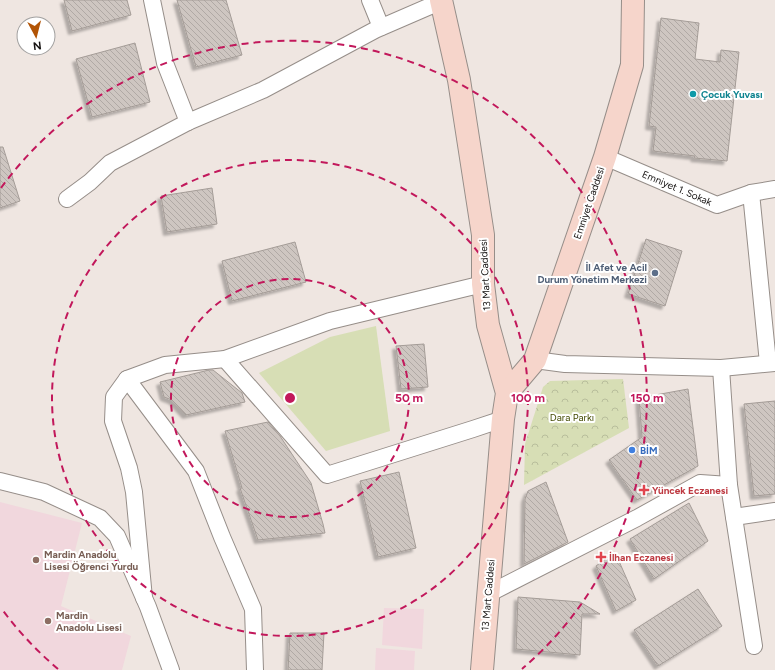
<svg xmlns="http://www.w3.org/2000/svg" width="775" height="670" font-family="Figtree,sans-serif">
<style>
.education{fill:#f1d7dd}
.green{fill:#d7deb5}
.forest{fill:url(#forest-crowns)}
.building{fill:url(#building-back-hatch);stroke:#a49c97;filter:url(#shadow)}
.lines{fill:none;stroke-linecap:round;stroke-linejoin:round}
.street-casing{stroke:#968e89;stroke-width:18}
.secondary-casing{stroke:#968e89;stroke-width:24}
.street{stroke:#fff;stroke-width:16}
.secondary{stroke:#f6d5cb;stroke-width:22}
.ring{fill:none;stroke:#c2185b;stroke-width:2;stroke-dasharray:7 5}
.culture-dot{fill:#0f9aa8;stroke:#fff;stroke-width:1.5}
.service-dot{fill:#5c6f8a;stroke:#fff;stroke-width:1.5}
.shop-dot{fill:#3f7fe0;stroke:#fff;stroke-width:1.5}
.health-dot{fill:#e0444e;stroke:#fff;stroke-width:1.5}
.education-dot{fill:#8d6e63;stroke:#fff;stroke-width:1.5}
.labels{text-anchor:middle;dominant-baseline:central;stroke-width:4;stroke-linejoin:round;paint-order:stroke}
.culture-label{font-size:10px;font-weight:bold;fill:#0d838f;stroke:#fff;text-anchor:start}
.street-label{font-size:10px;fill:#161312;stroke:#fff}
.service-label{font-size:10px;font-weight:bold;fill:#4e5e75;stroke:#fff;text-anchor:end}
.park-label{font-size:10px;fill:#444b03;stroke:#fff}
.shop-label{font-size:10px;font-weight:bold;fill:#366cbe;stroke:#fff;text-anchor:start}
.health-label{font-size:10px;font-weight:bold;fill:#be3a42;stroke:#fff;text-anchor:start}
.education-label{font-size:10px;font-weight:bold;fill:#785e54;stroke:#fff;text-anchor:start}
.centre{fill:#c2185b;stroke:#fff;stroke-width:2}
.ring-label{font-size:12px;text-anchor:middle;font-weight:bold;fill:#c2185b;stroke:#fff;stroke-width:4;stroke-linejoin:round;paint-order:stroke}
</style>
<defs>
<pattern id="forest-crowns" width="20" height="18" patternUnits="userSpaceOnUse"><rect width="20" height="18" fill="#d7deb5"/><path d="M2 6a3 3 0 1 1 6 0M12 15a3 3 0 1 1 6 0" fill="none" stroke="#b8be9b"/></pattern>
<pattern id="building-back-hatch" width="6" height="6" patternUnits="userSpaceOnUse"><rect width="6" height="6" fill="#cec6c1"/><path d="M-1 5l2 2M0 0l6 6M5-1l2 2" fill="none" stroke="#b0a9a5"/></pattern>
<filter id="shadow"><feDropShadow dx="-3.5" dy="3.5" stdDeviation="1" flood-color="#0004"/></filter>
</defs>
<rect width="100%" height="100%" fill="#efe6e1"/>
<g class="education">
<path d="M 0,502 L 82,523 L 61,606 L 131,636 L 122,670 L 0,670 Z"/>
<path d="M 384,608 L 424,609 L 422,649 L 382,645 Z"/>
<path d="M 376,648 L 415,651 L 414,670 L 375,670 Z"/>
</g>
<path class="green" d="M 376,326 L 390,431 L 326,451 L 259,373 L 330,337 Z"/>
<path class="forest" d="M 623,379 L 629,428 L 524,485 L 525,444 L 543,387 L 550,381 Z"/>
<g class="building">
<path d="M 64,0 L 127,0 L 131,15 L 72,31 Z"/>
<path d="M 177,0 L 226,0 L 242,55 L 196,67 Z"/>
<path d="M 661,18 L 699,23 L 695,59 L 720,62 L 721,50 L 739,52 L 727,161 L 694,158 L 695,156 L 653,151 L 656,127 L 649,126 Z"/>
<path d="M 135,43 L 150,102 L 92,117 L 76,59 Z"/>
<path d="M 0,147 L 3,147 L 20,201 L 0,208 Z"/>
<path d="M 212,188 L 217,224 L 167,232 L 161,196 Z"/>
<path d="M 646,239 L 682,251 L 665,306 L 628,294 Z"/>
<path d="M 295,242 L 306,282 L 232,301 L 222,261 Z"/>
<path d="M 424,344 L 428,387 L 401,389 L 396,346 Z"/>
<path d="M 209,370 L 213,370 L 242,393 L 245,402 L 186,415 L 172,400 L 164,397 L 160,382 Z"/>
<path d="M 688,389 L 698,466 L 637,500 L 609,460 L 642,437 L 639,398 Z"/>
<path d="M 775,401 L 775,494 L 754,496 L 744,404 Z"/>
<path d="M 268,422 L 280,436 L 311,483 L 323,524 L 325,533 L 258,540 L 240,488 L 242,488 L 225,431 Z"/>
<path d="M 399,472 L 416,548 L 378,557 L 360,481 Z"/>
<path d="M 546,482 L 568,542 L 524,564 L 525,499 L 528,491 Z"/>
<path d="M 689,503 L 708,541 L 654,579 L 630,539 Z"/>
<path d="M 615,552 L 636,600 L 616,611 L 596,566 Z"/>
<path d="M 698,589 L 722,626 L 658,666 L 634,630 Z"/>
<path d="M 518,597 L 580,602 L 600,614 L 582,614 L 580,655 L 516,649 Z"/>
<path d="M 290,633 L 324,633 L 322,670 L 288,670 Z"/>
</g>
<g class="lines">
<defs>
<g id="street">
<path d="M 152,0 L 165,63 L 188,122"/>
<path d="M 370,0 L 381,27"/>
<path d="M 605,157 L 717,205 L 751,193 L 775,189"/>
<path d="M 751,193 L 768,363"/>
<path d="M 67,199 L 90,182 L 110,163 L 188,122 L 263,90 L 375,30 L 442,1"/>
<path d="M 225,359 L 327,475 L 473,429 L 503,419"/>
<path d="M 535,360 L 565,364 L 721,368 L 775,363"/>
<path d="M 721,368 L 729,485 L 754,646"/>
<path d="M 127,379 L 196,471 L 222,537 L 253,609 L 255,670"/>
<path d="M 0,481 L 44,492 L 100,518 L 117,536 L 148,607 L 171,670"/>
<path d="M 734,517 L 775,511"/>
<path d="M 488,594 L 637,518 L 700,483 L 729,485"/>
<path d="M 144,598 L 134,492 L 129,468 L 113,421 L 114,397 L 127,379 L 165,365 L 225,359 L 330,321 L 483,284"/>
</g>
<g id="secondary">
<path d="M 441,0 L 459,80 L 483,235 L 483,284 L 488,325 L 507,393 L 503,419 L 482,670"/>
<path d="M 507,393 L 535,360 L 605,157 L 632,65 L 633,0"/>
</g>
</defs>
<use href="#street" class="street-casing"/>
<use href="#secondary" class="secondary-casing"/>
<use href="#street" class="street"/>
<use href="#secondary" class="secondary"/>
</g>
<g class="ring">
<circle cx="290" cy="398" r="119"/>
<circle cx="290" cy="398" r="238"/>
<path d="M58 669A357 357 0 0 1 1 608M1 188A357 357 0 1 1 522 669"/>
</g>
<circle class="culture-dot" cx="693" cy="94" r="4"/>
<circle class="service-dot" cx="655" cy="273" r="4"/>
<circle class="shop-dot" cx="632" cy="450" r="4"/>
<g class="health-dot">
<path d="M642 484h4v4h4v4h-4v4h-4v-4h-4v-4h4z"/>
<path d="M599 551h4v4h4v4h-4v4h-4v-4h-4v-4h4z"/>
</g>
<g class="education-dot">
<circle cx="36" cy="560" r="4"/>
<circle cx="48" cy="621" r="4"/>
</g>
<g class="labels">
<g class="culture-label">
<text x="701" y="94">Çocuk Yuvası</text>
</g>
<g class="street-label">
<text transform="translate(677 188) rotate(23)">Emniyet 1. Sokak</text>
<text transform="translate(589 203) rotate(-71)">Emniyet Caddesi</text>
<text transform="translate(485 275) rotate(-93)">13 Mart Caddesi</text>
<text transform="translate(488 595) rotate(-85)">13 Mart Caddesi</text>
</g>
<g class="service-label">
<text x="647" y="267">İl Afet ve Acil<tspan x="647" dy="12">Durum Yönetim Merkezi</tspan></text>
</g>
<g class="park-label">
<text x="572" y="417">Dara Parkı</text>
</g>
<g class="shop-label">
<text x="640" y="450">BİM</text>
</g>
<g class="health-label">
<text x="652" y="490">Yüncek Eczanesi</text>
<text x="609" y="557">İlhan Eczanesi</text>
</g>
<g class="education-label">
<text x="44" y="554">Mardin Anadolu<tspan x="44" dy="12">Lisesi Öğrenci Yurdu</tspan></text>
<text x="56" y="615">Mardin<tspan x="56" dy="12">Anadolu Lisesi</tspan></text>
</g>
</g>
<circle cx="290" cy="398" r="6" class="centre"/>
<g class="ring-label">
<text x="409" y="402">50 m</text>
<text x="528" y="402">100 m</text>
<text x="647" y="402">150 m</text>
</g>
<g transform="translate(36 36) rotate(173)"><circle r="19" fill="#ffffff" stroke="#a2a1a0"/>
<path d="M0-3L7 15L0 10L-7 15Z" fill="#b25405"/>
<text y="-6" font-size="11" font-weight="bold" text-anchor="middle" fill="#161312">N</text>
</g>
</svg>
